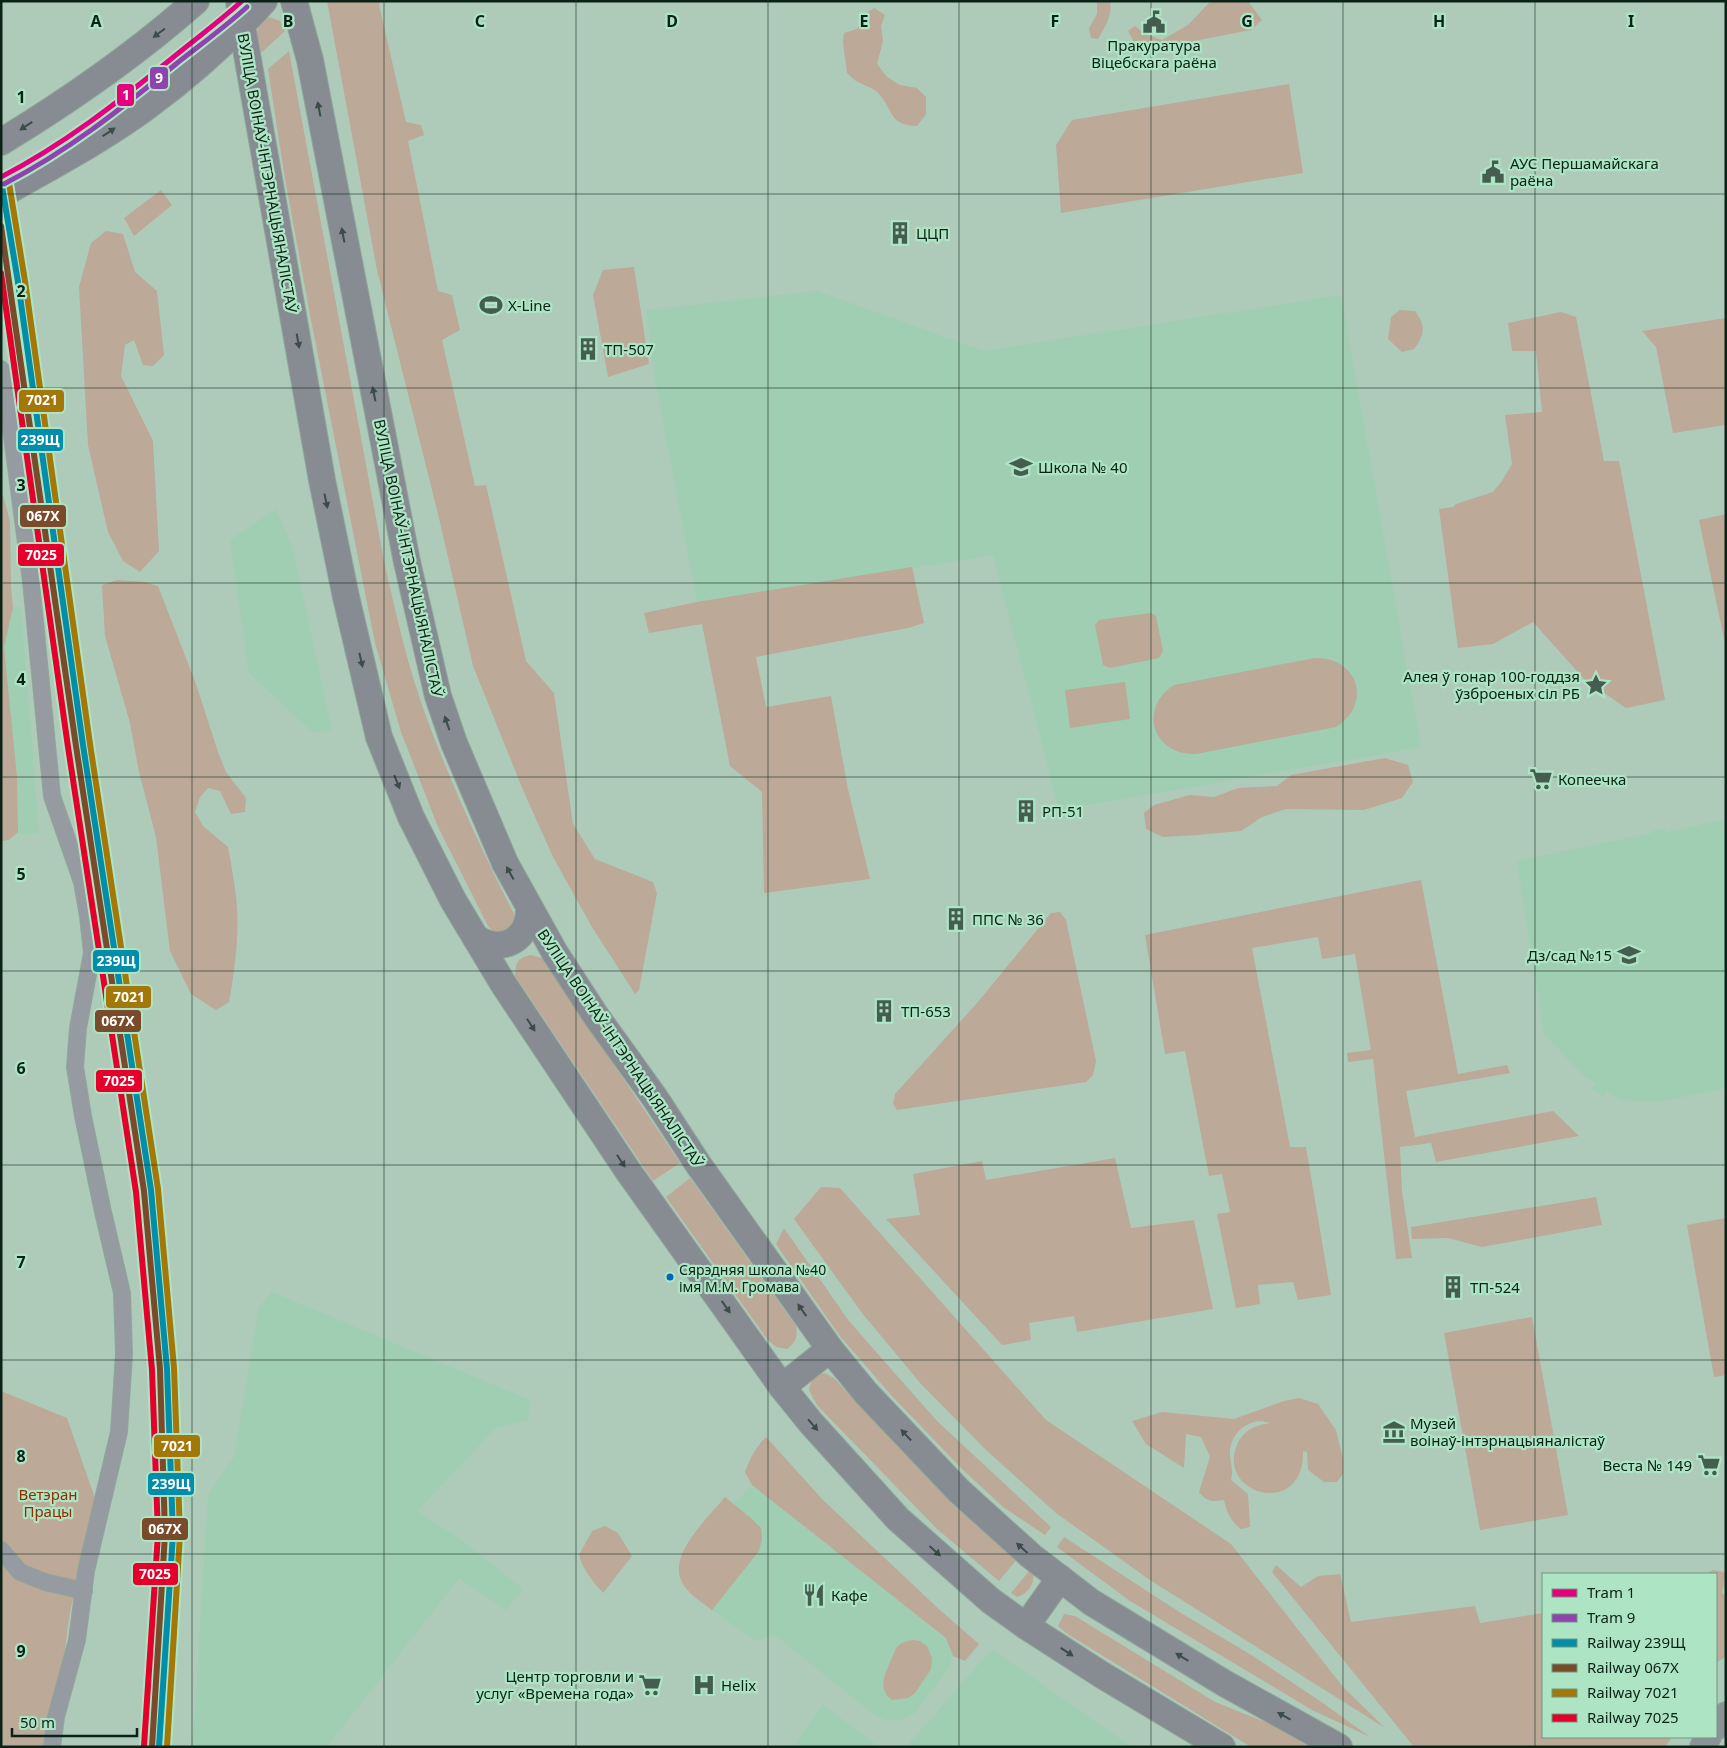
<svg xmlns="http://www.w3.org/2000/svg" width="1727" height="1748" font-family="'Noto Sans',sans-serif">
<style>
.built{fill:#9fceb2}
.green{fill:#bca998}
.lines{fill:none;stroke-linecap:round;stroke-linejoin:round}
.street-casing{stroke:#90a79a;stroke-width:18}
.secondary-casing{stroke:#90a79a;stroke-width:26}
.primary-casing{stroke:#90a79a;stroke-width:28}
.street{stroke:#959ba0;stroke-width:16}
.secondary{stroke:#8d9297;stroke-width:24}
.primary{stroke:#868c92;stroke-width:26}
.rail-1-casing{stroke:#ade5c4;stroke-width:10}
.rail-2-casing{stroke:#ade5c4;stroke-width:10}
.rail-3-casing{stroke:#ade5c4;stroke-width:10}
.rail-4-casing{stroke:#ade5c4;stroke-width:10}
.rail-1{stroke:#028ea9;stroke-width:6}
.rail-2{stroke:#7a4b2a;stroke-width:6}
.rail-3{stroke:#a47808;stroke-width:6}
.rail-4{stroke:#e4002b;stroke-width:6}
.tram-1-casing{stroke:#ade5c4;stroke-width:9}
.tram-2-casing{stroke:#ade5c4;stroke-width:9}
.tram-1{stroke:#e5007d;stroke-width:5}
.tram-2{stroke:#8e44ad;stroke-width:5}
.oneway{fill:#3c4c48}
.grid{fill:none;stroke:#0b2216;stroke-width:1;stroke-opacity:0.55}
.bus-dot{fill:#0065bd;stroke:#ade5c4;stroke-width:2}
.labels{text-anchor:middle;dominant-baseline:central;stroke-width:4.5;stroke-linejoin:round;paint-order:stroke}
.bus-label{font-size:14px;fill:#0b2216;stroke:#ade5c4;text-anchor:start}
.poi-label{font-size:15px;fill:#0b2216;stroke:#ade5c4;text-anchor:start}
.street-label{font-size:15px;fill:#0b2216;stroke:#ade5c4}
.park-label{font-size:15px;fill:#912c01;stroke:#ade5c4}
.grid-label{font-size:16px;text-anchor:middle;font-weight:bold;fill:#0b2216;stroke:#ade5c4;stroke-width:4.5;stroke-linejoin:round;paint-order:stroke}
.line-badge{stroke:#ade5c4;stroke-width:2}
.badge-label{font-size:14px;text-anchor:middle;font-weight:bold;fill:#fff}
</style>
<rect width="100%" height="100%" fill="#aecbba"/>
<g class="built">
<path d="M 817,291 L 984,351 L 1341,295 L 1421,747 L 1059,810 L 993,555 L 697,602 L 655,379 L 646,310 Z"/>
<path d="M 276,509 L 293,549 L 332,731 L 312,732 L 249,673 L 230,540 Z"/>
<path d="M 3,607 L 21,607 L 39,833 L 12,835 Z"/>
<path d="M 1726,819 L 1726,1088 L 1658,1102 L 1621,1100 L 1607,1091 L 1603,1096 L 1592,1089 L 1596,1083 L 1583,1075 L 1544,1034 L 1517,861 L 1652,833 L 1652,831 L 1665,829 L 1666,832 L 1682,829 Z"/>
<path d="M 272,1292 L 530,1400 L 528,1420 L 496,1428 L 417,1511 L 459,1538 L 523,1589 L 506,1610 L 459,1578 L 327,1747 L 191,1747 L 195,1712 L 208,1495 L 234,1457 L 259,1307 Z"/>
<path d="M 752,1485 L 946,1638 L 953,1656 L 949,1667 L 915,1713 L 903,1719 L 887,1721 L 873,1714 L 775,1635 L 756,1641 L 712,1610 L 759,1551 L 760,1528 L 734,1504 Z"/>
<path d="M 992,1649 L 1132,1747 L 906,1747 Z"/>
<path d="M 823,1705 L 879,1747 L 793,1747 Z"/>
</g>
<g class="green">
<path d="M 327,1 L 380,1 L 379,5 L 406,122 L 421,125 L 424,135 L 408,141 L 438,291 L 452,295 L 460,330 L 442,340 L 475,486 L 486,485 L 526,661 L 554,693 L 573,824 L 595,859 L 653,882 L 657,893 L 639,990 L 635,994 L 592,927 L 553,857 L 523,790 L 473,666 L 439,518 L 377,270 Z"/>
<path d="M 1097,1 L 1110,1 C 1113,15 1105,27 1098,39 L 1091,38 L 1089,28 L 1097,14 Z"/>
<path d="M 1214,1 L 1248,1 L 1262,20 L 1251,30 L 1147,50 L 1136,46 L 1128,31 L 1135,26 L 1145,34 L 1162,40 L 1188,25 L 1209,3 Z"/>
<path d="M 874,8 L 885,15 L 881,26 L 883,41 L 877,64 L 887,77 L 900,85 L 917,88 L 926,97 L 926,114 L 917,126 C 887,125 895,110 878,93 C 873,88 866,86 860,83 C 855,81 851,77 847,73 L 843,43 L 844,33 L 857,29 L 862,16 Z"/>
<path d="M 269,17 L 280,21 L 285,31 L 261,53 C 258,38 252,25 269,17 Z"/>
<path d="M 289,51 L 384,561 C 396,614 408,668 427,719 C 452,786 482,851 514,914 L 515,928 L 496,935 L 488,926 L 438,827 L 401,732 L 375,643 L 312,325 L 285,179 L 268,69 Z"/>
<path d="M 1289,84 L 1303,173 L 1061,213 L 1056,145 L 1072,120 Z"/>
<path d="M 161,190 L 172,205 L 134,236 L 124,218 Z"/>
<path d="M 106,231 L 123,234 L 135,272 L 157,291 L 164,355 L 153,366 L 143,365 L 134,340 L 125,345 L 121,376 L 153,441 L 159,551 L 140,572 L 123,561 L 108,532 L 88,445 L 79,287 L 91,243 Z"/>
<path d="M 634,267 L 649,364 L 608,377 L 593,295 L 603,270 Z"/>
<path d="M 1400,310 L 1415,311 C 1426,326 1425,334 1414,349 L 1402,352 L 1388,339 L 1391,317 Z"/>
<path d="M 1561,312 L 1576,317 L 1604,461 L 1619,461 L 1665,700 L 1626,708 L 1584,679 L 1533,622 L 1493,644 L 1458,648 L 1439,509 L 1453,507 L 1456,504 L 1493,492 L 1502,481 L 1512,464 L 1505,415 L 1542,412 L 1536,351 L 1512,351 L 1508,323 Z"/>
<path d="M 1726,318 L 1726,425 L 1673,433 L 1656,347 L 1642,331 Z"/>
<path d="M 1,495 L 3,495 L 10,521 L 11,587 L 13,607 L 4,647 L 17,777 L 18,832 L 9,840 L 1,841 Z"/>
<path d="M 1726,514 L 1726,648 L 1699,520 Z"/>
<path d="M 912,567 L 924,623 L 908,628 L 756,657 L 766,707 L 831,696 L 848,789 L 870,879 L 764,893 L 762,792 L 730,766 L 702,624 L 649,633 L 644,613 L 697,602 Z"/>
<path d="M 117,580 L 145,582 L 158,586 L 196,684 L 218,752 L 226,772 L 246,798 L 245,812 L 231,814 L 220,791 L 208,788 L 200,797 L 195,812 L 203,826 L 228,847 C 231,863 234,880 236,897 C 240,930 235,970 229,1002 L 216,1010 L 191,994 L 170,951 L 156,837 L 139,772 L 130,723 L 105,636 L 102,585 Z"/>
<path d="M 1151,613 L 1156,616 L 1163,651 L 1159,658 L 1110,668 L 1103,665 L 1095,625 L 1099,620 Z"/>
<path d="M 1315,658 C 1358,657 1373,704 1336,727 L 1196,754 C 1152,755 1138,708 1174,685 Z"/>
<path d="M 1125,682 L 1130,719 L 1070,728 L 1065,690 Z"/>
<path d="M 1385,758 L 1408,765 L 1413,782 L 1402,798 L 1364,810 L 1286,809 L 1262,817 L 1241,831 L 1197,835 L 1163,837 L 1146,829 L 1144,813 L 1154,805 L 1190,795 L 1214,797 L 1238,788 L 1277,786 L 1291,775 Z"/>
<path d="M 1421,880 L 1458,1074 L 1507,1065 L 1510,1073 L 1406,1091 L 1415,1137 L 1553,1111 L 1579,1136 L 1436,1162 L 1431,1143 L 1400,1147 L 1402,1191 L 1412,1258 L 1396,1259 L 1373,1059 L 1348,1062 L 1347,1053 L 1371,1050 L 1355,954 L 1322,959 L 1318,937 L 1252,948 L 1290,1147 L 1306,1147 L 1331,1295 L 1298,1300 L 1293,1282 L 1258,1285 L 1260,1304 L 1236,1308 L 1217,1214 L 1230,1212 L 1222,1174 L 1209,1176 L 1185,1051 L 1165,1054 L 1145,935 Z"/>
<path d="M 1060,912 L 1066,920 L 1096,1061 L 1093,1075 L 1086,1082 L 897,1110 L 893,1104 L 895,1094 L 977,1003 L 1051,913 Z"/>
<path d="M 531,955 L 542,958 L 680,1163 L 653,1181 L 515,976 C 516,962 517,958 531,955 Z"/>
<path d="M 1115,1158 L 1131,1228 L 1194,1220 L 1213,1309 L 1077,1332 L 1074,1316 L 1029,1323 L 1031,1340 L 1002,1345 L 886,1219 L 920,1215 L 913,1174 L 982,1161 L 986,1180 Z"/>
<path d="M 690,1178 L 796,1326 C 798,1337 796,1342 787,1349 L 776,1347 L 767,1339 L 666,1197 Z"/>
<path d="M 821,1187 L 840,1188 L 1046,1420 L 1231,1544 L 1343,1687 L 1385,1728 L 1150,1580 L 1056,1513 L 986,1450 L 921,1384 L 862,1313 L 794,1219 Z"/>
<path d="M 1596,1197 L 1602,1225 L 1482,1247 L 1448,1238 L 1412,1239 L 1411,1227 Z"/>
<path d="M 1726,1218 L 1726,1375 L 1714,1377 L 1687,1225 Z"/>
<path d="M 784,1228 L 849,1321 L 899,1378 L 938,1422 L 1051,1527 L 1045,1535 L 1003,1507 L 962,1469 L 891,1395 L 839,1335 L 776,1244 Z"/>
<path d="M 1532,1317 L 1568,1515 L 1480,1530 L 1444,1333 Z"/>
<path d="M 824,1373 L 834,1378 L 953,1505 L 1018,1558 L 999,1581 L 937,1529 L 817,1405 L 809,1390 C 811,1380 814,1376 824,1373 Z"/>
<path d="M 1,1391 L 67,1418 L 96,1501 L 70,1612 L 52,1747 L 1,1747 Z"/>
<path d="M 1299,1398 L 1318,1404 L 1336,1430 L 1343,1459 L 1343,1474 L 1337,1482 L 1324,1482 L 1308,1470 L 1307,1452 L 1303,1451 C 1305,1519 1216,1495 1237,1445 C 1243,1430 1256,1425 1270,1423 C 1252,1416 1233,1430 1230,1449 C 1229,1459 1234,1469 1231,1480 L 1248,1494 L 1250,1527 L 1241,1529 C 1230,1520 1227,1513 1224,1500 C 1212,1502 1207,1502 1199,1492 L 1210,1457 L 1201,1437 L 1186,1434 L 1184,1468 L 1146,1444 L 1132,1421 L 1162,1412 L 1234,1419 L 1284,1401 Z"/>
<path d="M 766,1437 L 823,1500 L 941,1611 L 979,1644 L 965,1661 L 953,1656 L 946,1638 L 752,1485 L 745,1472 C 750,1458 756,1447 766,1437 Z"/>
<path d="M 725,1497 L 752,1519 L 761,1528 L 762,1539 L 759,1551 L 712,1610 C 702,1602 686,1593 681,1580 C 669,1553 709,1517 725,1497 Z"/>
<path d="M 605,1526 L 618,1533 L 632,1556 L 603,1593 C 593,1582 583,1570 579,1555 L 592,1531 Z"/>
<path d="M 1064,1537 L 1181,1613 L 1253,1656 L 1320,1701 L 1370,1737 L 1312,1710 L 1130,1601 L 1057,1547 Z"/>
<path d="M 1276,1565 L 1301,1587 L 1318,1576 L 1340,1574 L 1351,1622 L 1475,1606 L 1480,1623 L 1543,1613 L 1543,1737 L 1672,1737 L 1665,1747 L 1414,1747 L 1272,1572 Z"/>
<path d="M 1030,1570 L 1034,1573 C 1033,1586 1029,1593 1017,1597 L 1011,1593 Z"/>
<path d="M 1713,1570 L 1724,1572 L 1726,1575 L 1722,1593 L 1726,1596 L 1726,1657 L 1717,1662 L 1716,1574 L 1706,1574 Z"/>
<path d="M 1064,1614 L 1075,1616 L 1215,1702 L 1275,1726 L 1309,1747 L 1251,1747 L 1066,1633 L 1058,1626 Z"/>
<path d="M 913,1640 L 920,1641 L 927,1646 L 932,1658 L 931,1669 L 915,1693 L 908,1698 L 892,1700 C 877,1689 885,1674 891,1660 C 893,1656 895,1649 898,1646 C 902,1642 908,1641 913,1640 Z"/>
</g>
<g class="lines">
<defs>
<g id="street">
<path d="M 1,369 L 5,383 L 31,581 L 52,796 L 82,882 L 88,916 L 92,953 L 78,1028 L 75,1067 L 83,1116 L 103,1212 L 122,1293 L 124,1354 L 119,1432 L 86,1571 L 77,1640 L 56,1717 L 52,1747"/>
<path d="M 1,1550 L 20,1572 L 45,1582 L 84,1591"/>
</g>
<g id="secondary">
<path d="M 1716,1728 L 1726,1714"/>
<path d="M 1702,1747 L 1709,1737"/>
</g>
<g id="primary">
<path d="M 239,1 L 242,26 L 322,480 L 346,597 L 379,737 L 411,817 L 453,900 L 504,985 L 628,1171 L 782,1387 L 811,1423 L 898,1519 L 991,1601 L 1026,1626 L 1102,1675 L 1222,1747"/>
<path d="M 294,1 L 310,60 L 407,562 L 438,696 L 454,743 L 505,863 L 555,953 L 596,1016 L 655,1098 L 698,1164 L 830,1349 L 866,1393 L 959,1491 L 1031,1556 L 1091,1602 L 1224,1683 L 1339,1747"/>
<path d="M 1,142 C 70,100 136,54 196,1"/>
<path d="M 1,195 C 50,167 100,141 145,108 C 186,78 230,39 264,1"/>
<path d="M 476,938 C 503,955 530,939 529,907"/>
<path d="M 782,1387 L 830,1349"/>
<path d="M 1026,1626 L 1060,1578"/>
</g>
</defs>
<use href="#street" class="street-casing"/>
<use href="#secondary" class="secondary-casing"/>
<use href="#primary" class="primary-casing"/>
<use href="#street" class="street"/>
<use href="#secondary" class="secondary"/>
<use href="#primary" class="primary"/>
<defs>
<path id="rail-1" d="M 1,180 L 18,282 L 83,745 L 151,1190 L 167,1369 L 173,1534 L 159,1747"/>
<path id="rail-2" d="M 1,226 L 76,746 L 144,1191 L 160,1369 L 165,1534 L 152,1747"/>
<path id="rail-3" d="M 8,177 L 25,281 L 90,744 L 158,1189 L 174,1368 L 180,1534 L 167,1747"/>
<path id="rail-4" d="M 1,273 L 68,747 L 136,1192 L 152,1370 L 158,1534 L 144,1746"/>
</defs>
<use href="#rail-1" class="rail-1-casing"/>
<use href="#rail-2" class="rail-2-casing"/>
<use href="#rail-3" class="rail-3-casing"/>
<use href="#rail-4" class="rail-4-casing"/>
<use href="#rail-1" class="rail-1"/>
<use href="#rail-2" class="rail-2"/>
<use href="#rail-3" class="rail-3"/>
<use href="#rail-4" class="rail-4"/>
<defs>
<path id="tram-1" d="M 1,177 C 63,145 117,103 171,59 C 194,40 219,22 242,1"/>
<path id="tram-2" d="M 4,184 C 68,151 121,109 176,64 C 200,45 225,27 247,7"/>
</defs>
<use href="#tram-1" class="tram-1-casing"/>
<use href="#tram-2" class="tram-2-casing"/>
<use href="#tram-1" class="tram-1"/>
<use href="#tram-2" class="tram-2"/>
</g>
<defs><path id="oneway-solid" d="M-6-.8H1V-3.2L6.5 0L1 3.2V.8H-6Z" transform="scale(1.25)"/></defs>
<g class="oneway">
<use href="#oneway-solid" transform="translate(159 33) rotate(143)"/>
<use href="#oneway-solid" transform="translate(319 109) rotate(-101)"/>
<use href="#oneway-solid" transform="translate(26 126) rotate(147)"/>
<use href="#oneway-solid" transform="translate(109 132) rotate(-33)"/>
<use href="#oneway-solid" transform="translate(343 235) rotate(-101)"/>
<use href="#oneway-solid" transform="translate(298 341) rotate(80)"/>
<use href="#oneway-solid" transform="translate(374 394) rotate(-101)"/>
<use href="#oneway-solid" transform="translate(326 501) rotate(78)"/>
<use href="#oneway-solid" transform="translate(361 660) rotate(77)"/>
<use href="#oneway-solid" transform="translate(447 723) rotate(-109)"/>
<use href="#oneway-solid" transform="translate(397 782) rotate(68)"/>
<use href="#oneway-solid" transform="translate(510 873) rotate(-119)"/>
<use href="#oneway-solid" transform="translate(531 1025) rotate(57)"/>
<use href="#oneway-solid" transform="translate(621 1161) rotate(57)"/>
<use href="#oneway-solid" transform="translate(726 1307) rotate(55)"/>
<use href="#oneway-solid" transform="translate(802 1310) rotate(-125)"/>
<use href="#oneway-solid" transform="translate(813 1425) rotate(49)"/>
<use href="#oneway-solid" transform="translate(906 1435) rotate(-133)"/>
<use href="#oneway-solid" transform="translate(1022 1548) rotate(-138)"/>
<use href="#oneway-solid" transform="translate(935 1551) rotate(42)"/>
<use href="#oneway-solid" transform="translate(1067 1652) rotate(33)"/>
<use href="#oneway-solid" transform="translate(1182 1657) rotate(-149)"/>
<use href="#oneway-solid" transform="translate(1284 1716) rotate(-151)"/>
</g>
<path class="grid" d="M 192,1 L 192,1747M 384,1 L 384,1747M 576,1 L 576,1747M 768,1 L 768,1747M 959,1 L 959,1747M 1151,1 L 1151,1747M 1343,1 L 1343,1747M 1535,1 L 1535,1747M 1,194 L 1726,194M 1,388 L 1726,388M 1,583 L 1726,583M 1,777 L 1726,777M 1,971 L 1726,971M 1,1165 L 1726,1165M 1,1360 L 1726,1360M 1,1554 L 1726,1554"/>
<defs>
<symbol id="civic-bare" viewBox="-9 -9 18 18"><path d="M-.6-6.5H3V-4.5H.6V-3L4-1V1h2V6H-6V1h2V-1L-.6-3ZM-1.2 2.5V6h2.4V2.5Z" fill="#445d4f" stroke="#ade5c4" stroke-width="2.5" paint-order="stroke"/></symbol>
<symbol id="building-bare" viewBox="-9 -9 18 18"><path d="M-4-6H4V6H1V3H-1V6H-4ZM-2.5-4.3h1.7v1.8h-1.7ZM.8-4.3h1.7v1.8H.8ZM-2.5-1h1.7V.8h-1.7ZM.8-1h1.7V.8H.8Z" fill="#445d4f" stroke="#ade5c4" stroke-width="2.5" paint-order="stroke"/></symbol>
<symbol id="stadium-bare" viewBox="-9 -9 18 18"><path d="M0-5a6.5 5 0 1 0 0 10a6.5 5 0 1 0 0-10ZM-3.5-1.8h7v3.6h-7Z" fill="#445d4f" stroke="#ade5c4" stroke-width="2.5" paint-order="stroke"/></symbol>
<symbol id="school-bare" viewBox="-9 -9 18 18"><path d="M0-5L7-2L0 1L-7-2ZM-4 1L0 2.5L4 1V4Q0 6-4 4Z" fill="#445d4f" stroke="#ade5c4" stroke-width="2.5" paint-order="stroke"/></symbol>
<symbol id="sight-bare" viewBox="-9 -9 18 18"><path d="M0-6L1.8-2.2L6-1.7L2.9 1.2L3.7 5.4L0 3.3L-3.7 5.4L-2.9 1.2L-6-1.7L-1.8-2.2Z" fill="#445d4f" stroke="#ade5c4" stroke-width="2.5" paint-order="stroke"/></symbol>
<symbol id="supermarket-bare" viewBox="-9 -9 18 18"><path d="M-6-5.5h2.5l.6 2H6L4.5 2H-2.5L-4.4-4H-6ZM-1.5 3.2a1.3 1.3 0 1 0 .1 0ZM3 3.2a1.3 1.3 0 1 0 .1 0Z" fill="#445d4f" stroke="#ade5c4" stroke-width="2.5" paint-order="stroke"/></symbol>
<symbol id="museum-bare" viewBox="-9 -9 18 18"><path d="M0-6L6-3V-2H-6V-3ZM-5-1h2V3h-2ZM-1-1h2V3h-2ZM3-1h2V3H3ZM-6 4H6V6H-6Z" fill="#445d4f" stroke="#ade5c4" stroke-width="2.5" paint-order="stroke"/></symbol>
<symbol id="restaurant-bare" viewBox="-9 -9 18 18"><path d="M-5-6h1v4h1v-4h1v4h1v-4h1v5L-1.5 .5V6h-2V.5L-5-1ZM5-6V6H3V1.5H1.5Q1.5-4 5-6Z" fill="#445d4f" stroke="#ade5c4" stroke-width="2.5" paint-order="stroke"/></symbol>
<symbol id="hospital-bare" viewBox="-9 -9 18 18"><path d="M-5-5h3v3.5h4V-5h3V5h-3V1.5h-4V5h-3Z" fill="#445d4f" stroke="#ade5c4" stroke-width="2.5" paint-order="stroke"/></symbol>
</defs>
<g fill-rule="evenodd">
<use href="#civic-bare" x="1138" y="6" width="32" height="32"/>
<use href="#civic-bare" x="1477" y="156" width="32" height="32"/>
<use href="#building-bare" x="884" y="217" width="32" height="32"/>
<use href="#stadium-bare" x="475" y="289" width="32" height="32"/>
<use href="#building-bare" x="572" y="333" width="32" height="32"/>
<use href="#school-bare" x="1005" y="451" width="32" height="32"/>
<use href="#sight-bare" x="1580" y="669" width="32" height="32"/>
<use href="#supermarket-bare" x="1525" y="763" width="32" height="32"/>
<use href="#building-bare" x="1010" y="795" width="32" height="32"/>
<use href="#building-bare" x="940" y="903" width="32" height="32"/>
<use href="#school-bare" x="1613" y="939" width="32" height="32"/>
<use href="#building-bare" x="868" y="995" width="32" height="32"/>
<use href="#building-bare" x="1437" y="1271" width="32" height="32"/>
<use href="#museum-bare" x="1378" y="1416" width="32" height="32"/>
<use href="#supermarket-bare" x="1693" y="1449" width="32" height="32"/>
<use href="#restaurant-bare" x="798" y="1579" width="32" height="32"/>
<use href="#supermarket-bare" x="634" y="1669" width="32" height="32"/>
<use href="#hospital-bare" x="688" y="1669" width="32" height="32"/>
</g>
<circle class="bus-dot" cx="670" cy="1277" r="4.5"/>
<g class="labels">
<g class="bus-label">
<text x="679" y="1269">Сярэдняя школа №40<tspan x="679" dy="17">імя М.М. Громава</tspan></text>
</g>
<g class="poi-label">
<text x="1154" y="45" text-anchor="middle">Пракуратура<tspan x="1154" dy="17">Віцебскага раёна</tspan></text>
<text x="1510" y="163">АУС Першамайскага<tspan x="1510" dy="17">раёна</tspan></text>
<text x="916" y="233">ЦЦП</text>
<text x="508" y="305">X-Line</text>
<text x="604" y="349">ТП-507</text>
<text x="1038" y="467">Школа № 40</text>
<text x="1580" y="676" text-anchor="end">Алея ў гонар 100-годдзя<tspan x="1580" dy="17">ўзброеных сіл РБ</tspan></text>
<text x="1558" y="779">Копеечка</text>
<text x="1042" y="811">РП-51</text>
<text x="972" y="919">ППС № 36</text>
<text x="1612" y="955" text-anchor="end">Дз/сад №15</text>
<text x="901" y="1011">ТП-653</text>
<text x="1470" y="1287">ТП-524</text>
<text x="1410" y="1423">Музей<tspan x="1410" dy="17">воінаў-інтэрнацыяналістаў</tspan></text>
<text x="1692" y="1465" text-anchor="end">Веста № 149</text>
<text x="831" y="1595">Кафе</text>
<text x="634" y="1676" text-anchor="end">Центр торговли и<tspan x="634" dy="17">услуг «Времена года»</tspan></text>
<text x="721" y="1685">Helix</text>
</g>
<g class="street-label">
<text transform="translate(268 173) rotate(80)">ВУЛІЦА ВОІНАЎ-ІНТЭРНАЦЫЯНАЛІСТАЎ</text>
<text transform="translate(409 558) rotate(78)">ВУЛІЦА ВОІНАЎ-ІНТЭРНАЦЫЯНАЛІСТАЎ</text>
<text transform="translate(621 1048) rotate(56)">ВУЛІЦА ВОІНАЎ-ІНТЭРНАЦЫЯНАЛІСТАЎ</text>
</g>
<g class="park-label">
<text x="48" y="1494">Ветэран<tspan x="48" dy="17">Працы</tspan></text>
</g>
</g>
<g class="grid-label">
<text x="96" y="27">A</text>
<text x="288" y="27">B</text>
<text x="480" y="27">C</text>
<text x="672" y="27">D</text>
<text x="864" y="27">E</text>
<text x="1055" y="27">F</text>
<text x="1247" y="27">G</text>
<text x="1439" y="27">H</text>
<text x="1631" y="27">I</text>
<text x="21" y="103">1</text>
<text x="21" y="297">2</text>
<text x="21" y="491">3</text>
<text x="21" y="685">4</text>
<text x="21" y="880">5</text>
<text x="21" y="1074">6</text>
<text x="21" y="1268">7</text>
<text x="21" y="1462">8</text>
<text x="21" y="1657">9</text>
</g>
<g class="line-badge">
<rect x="149" y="66" width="20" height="24" rx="5" fill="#8e44ad"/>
<rect x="116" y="83" width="19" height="24" rx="5" fill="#e5007d"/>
<rect x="18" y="389" width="47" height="24" rx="5" fill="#a47808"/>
<rect x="17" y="428" width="47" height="24" rx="5" fill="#028ea9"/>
<rect x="19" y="504" width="48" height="24" rx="5" fill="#7a4b2a"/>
<rect x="17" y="543" width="48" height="24" rx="5" fill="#e4002b"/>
<rect x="92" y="949" width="48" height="24" rx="5" fill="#028ea9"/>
<rect x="105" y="985" width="47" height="24" rx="5" fill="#a47808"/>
<rect x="94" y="1009" width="48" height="24" rx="5" fill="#7a4b2a"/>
<rect x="95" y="1069" width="48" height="24" rx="5" fill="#e4002b"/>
<rect x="153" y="1434" width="48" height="24" rx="5" fill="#a47808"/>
<rect x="147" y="1472" width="48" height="24" rx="5" fill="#028ea9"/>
<rect x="141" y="1517" width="48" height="24" rx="5" fill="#7a4b2a"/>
<rect x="132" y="1562" width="47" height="24" rx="5" fill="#e4002b"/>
</g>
<g class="badge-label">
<text x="159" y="83">9</text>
<text x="126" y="100">1</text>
<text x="42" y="405">7021</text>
<text x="40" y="445">239Щ</text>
<text x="43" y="521">067Х</text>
<text x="41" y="560">7025</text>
<text x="116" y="966">239Щ</text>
<text x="129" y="1002">7021</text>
<text x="118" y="1026">067Х</text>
<text x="119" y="1086">7025</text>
<text x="177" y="1451">7021</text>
<text x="171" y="1489">239Щ</text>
<text x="165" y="1534">067Х</text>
<text x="155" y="1579">7025</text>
</g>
<rect width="1727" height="1748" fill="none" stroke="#0b2216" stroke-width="5"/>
<rect x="1542" y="1573" width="175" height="165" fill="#ade5c4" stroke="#6c977e"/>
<rect x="1552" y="1589" width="25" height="8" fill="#e5007d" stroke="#6c977e"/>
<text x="1587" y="1598" font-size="15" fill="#0b2216">Tram 1</text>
<rect x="1552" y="1614" width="25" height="8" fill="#8e44ad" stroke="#6c977e"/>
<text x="1587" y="1623" font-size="15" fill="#0b2216">Tram 9</text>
<rect x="1552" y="1639" width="25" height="8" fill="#028ea9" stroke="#6c977e"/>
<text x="1587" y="1648" font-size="15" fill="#0b2216">Railway 239Щ</text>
<rect x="1552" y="1664" width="25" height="8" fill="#7a4b2a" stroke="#6c977e"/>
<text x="1587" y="1673" font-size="15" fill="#0b2216">Railway 067Х</text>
<rect x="1552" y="1689" width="25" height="8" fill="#a47808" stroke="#6c977e"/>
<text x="1587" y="1698" font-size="15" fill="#0b2216">Railway 7021</text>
<rect x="1552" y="1714" width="25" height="8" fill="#e4002b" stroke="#6c977e"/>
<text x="1587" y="1723" font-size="15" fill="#0b2216">Railway 7025</text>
<path d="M12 1728v8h125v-8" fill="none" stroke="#0b2216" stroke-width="2.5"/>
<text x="20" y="1728" font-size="15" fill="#0b2216" stroke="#ade5c4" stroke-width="4" paint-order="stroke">50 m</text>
</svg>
